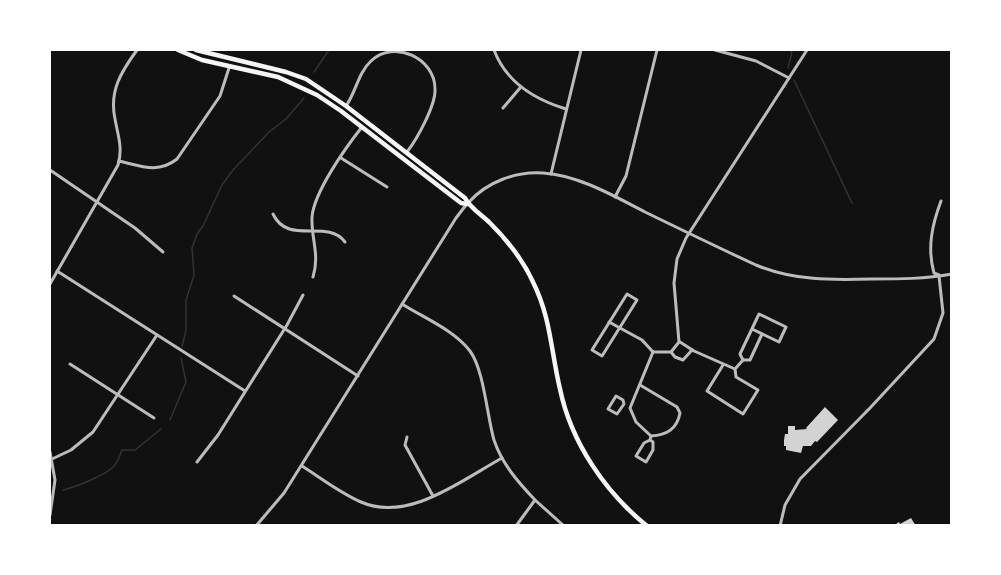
<svg xmlns="http://www.w3.org/2000/svg" width="1001" height="575" font-family="'Roboto Serif',serif">
<style>
.lines{fill:none;stroke-linecap:round;stroke-linejoin:round}
.stream{stroke:#333;stroke-width:1.5}
.building{fill:#d3d3d3}
.minor{stroke:#bcbcbc;stroke-width:3}
.tertiary{stroke:#bcbcbc;stroke-width:3}
.primary{stroke:#f5f5f5;stroke-width:4.5}
</style>
<rect width="100%" height="100%" fill="#111"/>
<g class="lines">
<g class="stream">
<path d="M 788,68 L 792,52 L 789,50"/>
<path d="M 314,72 L 329,50"/>
<path d="M 794,80 L 852,203"/>
<path d="M 182,347 L 186,330 L 186,300 L 194,275 L 192,248 L 197,234 L 203,226 L 222,185 L 233,170 L 269,132 L 286,119 L 304,98"/>
<path d="M 170,420 L 186,382 L 181,358"/>
<path d="M 63,490 C 75,487 104,476 113,467 C 117,463 120,456 122,450 L 135,450 L 161,429"/>
</g>
</g>
<g class="building">
<path d="M 825,407 L 838,420 L 817,442 L 815,441 L 811,446 L 803,446 L 801,453 L 786,450 L 786,446 L 784,446 L 784,440 L 785,434 L 788,434 L 788,426 L 795,426 L 795,430 L 807,429 L 806,428 Z"/>
<path d="M 911,518 L 916,526 L 893,526 L 899,522 L 900,524 Z"/>
</g>
<g class="lines">
<g class="minor">
<path d="M 494,50 C 506,82 533,99 566,109"/>
<path d="M 715,50 L 756,61 L 789,78"/>
<path d="M 346,106 C 356,92 358,73 371,61 C 394,39 435,58 435,89 C 436,105 417,139 407,152"/>
<path d="M 503,108 L 520,88"/>
<path d="M 341,158 L 387,187"/>
<path d="M 119,161 C 141,166 158,174 177,159 L 220,96 L 229,68"/>
<path d="M 50,170 L 135,228 L 163,252"/>
<path d="M 551,174 L 581,50"/>
<path d="M 615,197 L 626,176 L 657,50"/>
<path d="M 273,214 C 288,246 327,218 345,242"/>
<path d="M 57,271 L 245,391"/>
<path d="M 939,275 L 934,273 C 927,248 932,225 941,201"/>
<path d="M 313,277 C 320,254 311,239 312,217 C 314,192 346,147 362,127"/>
<path d="M 50,284 L 118,165 C 123,148 118,136 115,119 C 109,91 121,72 137,50"/>
<path d="M 627,294 L 637,300 L 602,356 L 592,350 Z"/>
<path d="M 234,296 L 358,376"/>
<path d="M 402,304 C 424,318 454,330 470,351 C 484,370 487,416 494,440 C 502,464 518,482 535,500"/>
<path d="M 609,322 L 642,340 L 653,352"/>
<path d="M 752,329 L 779,342 L 786,327 L 759,314 L 740,354 L 743,360 L 750,360 L 762,334"/>
<path d="M 680,342 L 694,351 L 735,369"/>
<path d="M 653,352 L 671,352 L 679,342 L 674,283 L 677,259 L 686,238 L 807,50"/>
<path d="M 671,352 L 675,357 L 683,360 L 692,350"/>
<path d="M 70,364 L 154,418"/>
<path d="M 723,365 L 707,391 L 743,414 L 758,390 L 736,377 L 735,369 L 743,360"/>
<path d="M 640,385 L 677,407 L 680,413 C 677,429 667,435 651,436"/>
<path d="M 616,396 L 623,400 L 624,404 L 617,414 L 608,409 Z"/>
<path d="M 407,437 L 405,445 L 433,496"/>
<path d="M 650,440 L 651,436 L 636,422 L 630,408 L 653,352"/>
<path d="M 650,440 L 653,442 L 653,450 L 646,462 L 636,456 L 644,443 Z"/>
<path d="M 50,452 L 55,480 L 50,515"/>
<path d="M 50,460 L 71,450 L 93,432 L 157,335"/>
<path d="M 197,462 L 218,435 L 287,325 L 303,295"/>
<path d="M 302,466 C 321,478 340,493 361,502 C 408,523 462,480 502,458"/>
<path d="M 256,526 L 284,493 L 456,218 L 466,205"/>
<path d="M 516,526 L 535,500 L 564,526"/>
</g>
<g class="tertiary">
<path d="M 469,202 C 487,182 516,171 543,173 C 578,175 614,196 645,212 C 682,230 719,248 756,265 C 794,281 832,280 872,279 C 899,279 925,279 952,274"/>
<path d="M 780,526 L 785,505 L 800,479 L 870,408 L 934,339 L 943,313 L 939,276"/>
</g>
<g class="primary">
<path d="M 178,50 L 202,60 L 278,77 L 317,95 L 341,111 L 461,203 L 467,204"/>
<path d="M 196,50 L 286,72 L 306,79 L 346,106 L 465,198 C 470,208 482,215 490,223 C 508,241 523,260 533,282 C 551,318 551,352 560,389 C 571,442 605,492 647,526"/>
</g>
</g>
<rect width="1001" height="575" fill="none" stroke="#ffffff" stroke-width="102"/>
</svg>
